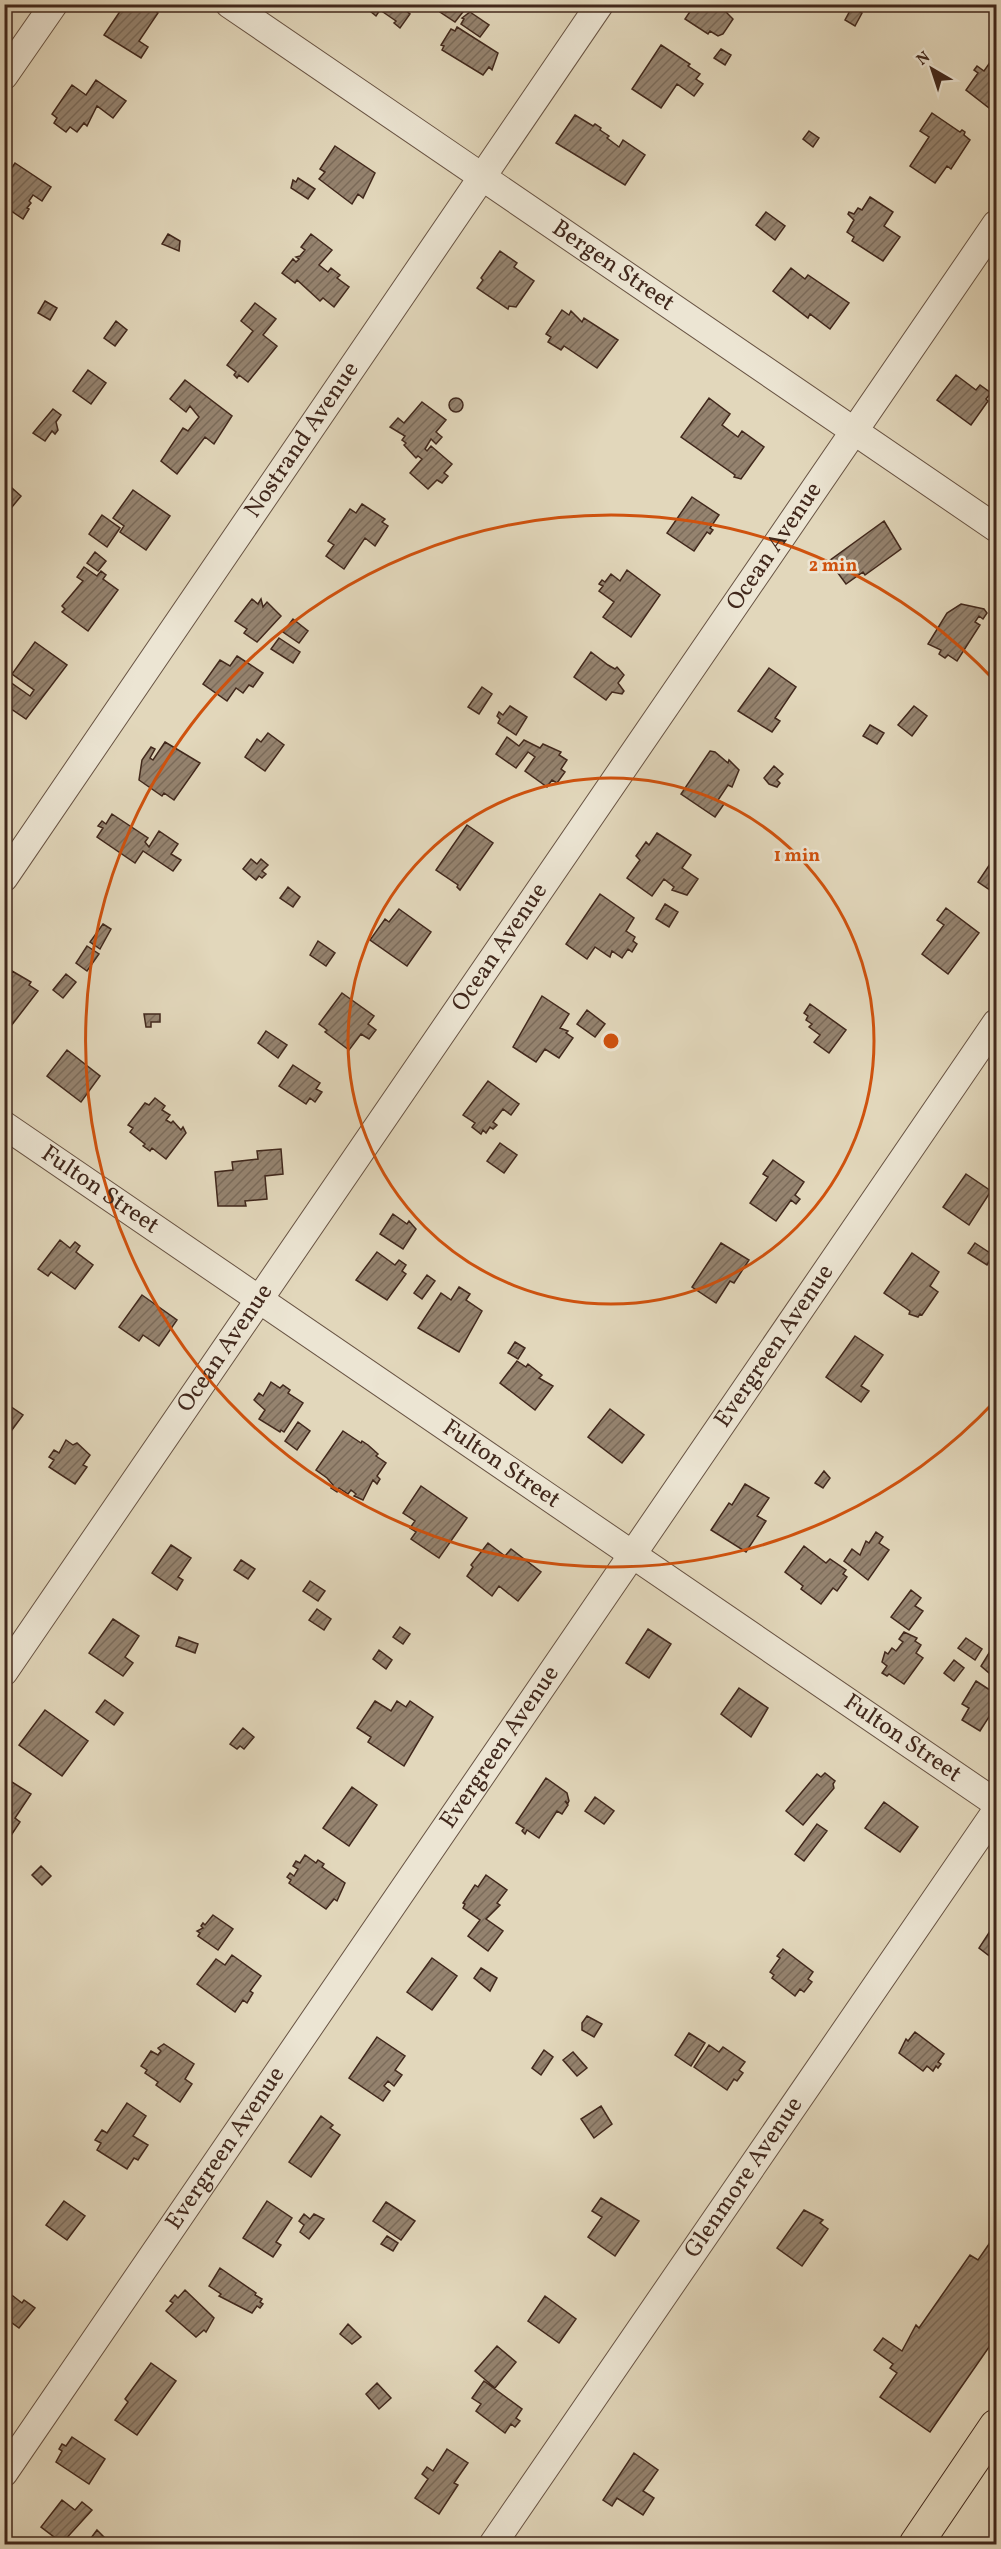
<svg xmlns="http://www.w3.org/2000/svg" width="1001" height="2549" font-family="Vollkorn,serif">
<defs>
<pattern id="building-hatch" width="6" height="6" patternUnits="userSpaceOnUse" patternTransform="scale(1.5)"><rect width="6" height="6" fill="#95836f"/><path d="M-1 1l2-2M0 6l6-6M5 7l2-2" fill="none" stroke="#7b6b5a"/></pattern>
</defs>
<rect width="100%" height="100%" fill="#e2d7bb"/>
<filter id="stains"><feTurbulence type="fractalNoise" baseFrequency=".00333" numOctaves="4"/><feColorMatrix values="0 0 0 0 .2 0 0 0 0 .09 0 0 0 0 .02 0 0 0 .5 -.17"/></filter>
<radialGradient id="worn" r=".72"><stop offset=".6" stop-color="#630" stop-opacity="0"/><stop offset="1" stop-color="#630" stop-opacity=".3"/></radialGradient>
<path fill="url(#building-hatch)" stroke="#41281c" stroke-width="1.5" d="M125,4H146L158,13L139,41L148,47L141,58L104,35Z
M373,4H409L405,10L410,14L400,28L394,23L396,21L380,10L376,16L370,11Z
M446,4H461L466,8L455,22L440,12Z
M695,4H726L723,9L733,19L723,34L718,36L710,31L708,34L685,19Z
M852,7L862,13L855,26L845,20Z
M470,12L489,25L480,37L461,24L464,19L462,18Z
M457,27L498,53L492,70L489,67L483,75L442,50L444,46L441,45L451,29L455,31Z
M995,43L996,44V107L992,104L989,108L966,90L978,73L974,70L977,66L984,71L996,54L990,49Z
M661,45L690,64L688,66L700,74L696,79L703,84L694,96L677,84L661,108L632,89Z
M721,49L731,55L725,65L714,58Z
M96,80L126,101L113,118L97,106L87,126L84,123L77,132L70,127L66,132L54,123L57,118L52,114L72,85L86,95Z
M932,113L960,132L962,130L965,132L964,135L970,140L951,169L947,166L935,183L910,166L929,137L920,131Z
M575,115L593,126L595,124L601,128L600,130L609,136L607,138L619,147L623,140L645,155L625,185L556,143Z
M809,131L819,138L813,147L803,139Z
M335,146L375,173L363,198L358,194L352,204L319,179L325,172L320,169Z
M15,163L51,187L42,201L33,195L29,201L31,203L27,208L29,209L23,219L4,206V179Z
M298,178L315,189L308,199L291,188L293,180L296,182Z
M870,197L893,212L884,226L900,237L883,261L852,241L854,237L847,232L854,220L848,214L849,212L854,214L858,208L862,210Z
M766,212L785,226L775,240L756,225Z
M168,234L180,241L179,251L162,244Z
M311,234L332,250L319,265L328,272L331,268L340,275L337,278L349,287L334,307L323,298L320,301L297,280L295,283L282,273L293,259L296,262L299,259L296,257L300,256L305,250L301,247Z
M500,251L517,263L514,267L534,281L516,307L509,306L508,309L477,288L483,280L481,278Z
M791,268L805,279L808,275L849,303L830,329L810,314L808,318L773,291Z
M45,301L57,308L50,320L38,313Z
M255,303L276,319L263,335L277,346L248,382L239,375L237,378L234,375L236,372L227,365L253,331L241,321Z
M562,310L569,315L571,311L582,322L584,318L618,340L597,368L564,346L561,350L548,342L551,337L546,334Z
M116,321L127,330L115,346L104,338Z
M88,370L106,383L91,404L73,391Z
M956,375L976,390L980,385L991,393L986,399L988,401L971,425L937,400Z
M185,380L232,416L214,444L205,437L177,474L161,461L183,428L188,431L199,417L190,406L186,412L170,399Z
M449 405a7 7 0 1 1 14 0a7 7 0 1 1-14 0Z
M709,398L730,414L722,425L738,437L742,431L764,447L741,479L734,477L735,475L681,437Z
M422,402L446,420L436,432L442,437L436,444L431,439L425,449L427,451L431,446L452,464L444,473L448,476L442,483L437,480L428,489L410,473L422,459L418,456L416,458L404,445L406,443L402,440L405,436L390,427L398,418L404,423Z
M53,409L61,415L56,422L58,430L55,434L52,431L45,441L33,433Z
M12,488L21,496L12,507L4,501Z
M133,490L170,516L146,550L120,532L124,526L113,518Z
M692,497L719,515L710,528L713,530L710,534L707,532L694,551L667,533Z
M362,504L385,519L382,522L388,526L375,546L365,538L344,569L326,556L334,545L328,541L350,509L356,513Z
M102,515L120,528L107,547L89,534Z
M884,521L901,549L865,575L863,572L846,584L829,561Z
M95,552L106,561L98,571L87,563Z
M84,567L97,576L101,571L106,575L103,579L118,590L88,631L62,612L65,609L62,606L83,581L77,577Z
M627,570L660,595L631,637L603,617L614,602L599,591L603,586L599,584L602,580L605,582L611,574L620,581Z
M252,599L258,604L261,599L263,607L267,602L281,616L257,642L244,633L247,629L235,621Z
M961,604L984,609L987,613L983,619L979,616L975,622L980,625L957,661L948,655L945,658L939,654L941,650L928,644L947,613Z
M293,619L308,631L299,643L283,632Z
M279,638L300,652L293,663L271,649Z
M35,642L67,665L26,719L4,704V689L10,682L30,696L34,690L12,674Z
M591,652L608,665L615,669L617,667L624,675L618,683L624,691L622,694L612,692L606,700L574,677Z
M237,656L263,673L253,687L249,685L243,693L236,688L227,701L203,684L220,660L230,666Z
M769,668L796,687L775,718L780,721L772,732L738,711Z
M482,687L492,694L479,714L468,707Z
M510,706L527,717L516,735L498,723L500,719L497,716L499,712L503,715Z
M914,706L927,716L912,736L898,725Z
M870,725L884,733L877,744L863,736Z
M268,733L284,745L265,771L245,757L257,739L261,742Z
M507,737L519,746L524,740L540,748L543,744L561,752L559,755L567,760L561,769L565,772L557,783L552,780L547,787L525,771L535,757L528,752L516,768L496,754Z
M165,742L200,763L174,800L164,793L162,796L139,780L142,760L151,747L155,749L150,758L153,760Z
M710,751L715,752L728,763L729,760L739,770L732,787L728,785L718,800L724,804L715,817L681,794Z
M774,766L783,774L777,780L780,783L777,787L769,784L764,778Z
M112,814L148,838L145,842L149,847L159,831L178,844L171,854L181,860L173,871L143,851L135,863L97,837L103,828L98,826L102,821L106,824Z
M467,825L493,843L460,890L457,887L458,885L436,870Z
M657,833L691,855L682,868L698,879L687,895L672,890L674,887L664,879L652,896L627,878L640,860L636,856L646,842L649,845Z
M996,855V894L978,882Z
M251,859L257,864L261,859L268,865L262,871L266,874L262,878L259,876L256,880L243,869Z
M288,887L300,897L293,907L280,898Z
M600,894L634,918L626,931L635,937L633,941L637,944L632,952L628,949L622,958L612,951L610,957L595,947L587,959L566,944Z
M665,904L678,912L669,927L656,919Z
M946,908L979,933L948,974L922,954L944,925L937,920Z
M399,909L431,932L407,966L370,940L385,919L389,922Z
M103,924L111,929L100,949L90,942Z
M318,941L335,953L326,966L310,955Z
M87,946L99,954L87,971L76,963Z
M12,971L31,982L29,985L38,991L4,1035V980Z
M66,974L76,982L63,998L53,990Z
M342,993L374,1016L368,1024L376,1030L369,1039L361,1034L349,1050L325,1032L327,1030L319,1024Z
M542,996L569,1014L560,1028L568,1031L566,1033L573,1038L559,1058L545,1049L536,1062L513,1047Z
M810,1004L846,1030L829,1053L814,1042L820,1035L809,1027L812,1024L806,1020L808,1016L804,1013Z
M587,1010L605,1024L595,1037L577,1024Z
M144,1014H160V1022H151V1027H146Z
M266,1031L287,1045L278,1058L258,1043Z
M67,1050L100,1076L81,1102L47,1076Z
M293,1065L320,1083L316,1089L322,1092L315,1102L310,1098L306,1104L279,1086Z
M488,1081L519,1104L511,1115L503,1109L493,1122L497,1125L493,1129L490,1127L486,1133L483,1130L481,1134L472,1127L475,1123L463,1115Z
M155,1098L165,1106L162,1110L170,1115L166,1120L171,1123L173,1121L181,1130L183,1127L186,1133L166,1159L152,1148L150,1151L143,1146L145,1144L130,1132L133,1128L128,1125L145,1103L149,1105Z
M500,1143L517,1155L504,1173L487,1161Z
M281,1149L283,1174L265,1176L267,1199L245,1201L246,1206H218L215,1172L233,1170L232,1162L258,1159L257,1151Z
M773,1160L804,1182L795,1195L800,1199L796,1204L791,1200L776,1221L750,1203L768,1177L763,1174Z
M966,1174L991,1191L969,1225L943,1207Z
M393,1214L407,1224L409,1221L416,1229L403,1249L380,1234Z
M60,1240L70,1248L75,1242L80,1246L76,1252L93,1265L75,1289L51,1272L48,1276L38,1269Z
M721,1243L749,1260L734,1283L730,1281L716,1303L692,1287Z
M975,1243L993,1255L987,1265L968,1253Z
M377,1252L395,1265L399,1260L406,1265L402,1271L406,1274L387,1300L356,1280Z
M912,1253L939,1272L930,1286L938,1292L922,1315L920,1314L918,1317L909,1314L910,1311L884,1293Z
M427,1275L435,1281L422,1299L414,1293Z
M459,1287L470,1294L466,1300L482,1311L459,1352L418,1328L441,1293L451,1300Z
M142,1295L177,1320L159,1346L143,1335L139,1341L119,1327Z
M855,1336L883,1355L861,1386L869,1391L861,1402L826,1377Z
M515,1342L525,1348L518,1359L508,1353Z
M517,1361L526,1367L528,1364L542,1375L539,1378L553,1386L535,1410L500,1383Z
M271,1382L280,1388L283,1385L290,1390L288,1393L303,1403L284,1432L281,1430L280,1432L259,1419L265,1410L254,1400L259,1393L263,1396Z
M4,1402L23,1415L9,1434L4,1431Z
M610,1409L644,1435L622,1463L588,1437Z
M298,1422L310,1431L297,1450L285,1441Z
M343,1431L361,1443L362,1441L368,1445L378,1454L376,1456L386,1463L377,1476L380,1479L377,1484L373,1480L363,1500L354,1496L356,1494L351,1490L348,1494L339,1488L337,1492L331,1488L333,1485L327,1478L316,1470Z
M66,1440L73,1445L77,1443L90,1455L83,1465L87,1467L75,1484L49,1467L54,1460L49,1457L54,1450L59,1453Z
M824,1471L830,1478L823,1488L815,1483Z
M745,1484L769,1498L757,1516L766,1521L746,1552L711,1530L729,1503L732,1505Z
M421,1486L467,1518L439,1558L411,1539L416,1532L410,1528L415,1521L403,1513Z
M876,1532L883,1537L879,1543L889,1550L868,1580L844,1561L852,1549L860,1555L866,1541L869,1543Z
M488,1543L505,1556L511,1549L541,1572L518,1601L499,1586L492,1596L467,1576L473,1567L471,1565Z
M171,1545L191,1558L178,1577L183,1580L177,1590L152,1573Z
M804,1546L826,1563L830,1559L846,1570L843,1574L847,1577L837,1591L833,1588L821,1604L801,1589L803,1586L785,1572Z
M241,1560L255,1569L248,1579L234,1570Z
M310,1581L325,1591L318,1601L303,1591Z
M911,1590L921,1598L915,1606L923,1611L909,1630L891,1617Z
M317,1609L331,1619L324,1630L309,1620Z
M113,1619L139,1636L125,1657L133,1663L123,1676L89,1653Z
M400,1627L410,1634L403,1644L393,1637Z
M648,1629L671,1644L649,1678L626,1663Z
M904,1632L917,1638L915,1641L921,1645L916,1653L923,1658L904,1684L889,1674L887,1676L882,1673L887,1666L882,1662L885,1652L888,1654L892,1648L896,1651L903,1642L899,1639Z
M179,1637L198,1644L195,1653L176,1646Z
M966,1638L982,1649L975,1660L958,1648Z
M994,1645L996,1647V1679L981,1666Z
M379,1650L392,1660L386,1669L373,1659Z
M954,1660L964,1668L954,1681L944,1673Z
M976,1681L996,1694V1715L992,1712L980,1731L962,1720L969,1708L962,1704Z
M739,1688L768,1708L751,1737L721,1714Z
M105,1700L123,1713L114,1725L96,1712Z
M375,1701L391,1711L397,1701L406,1707L410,1701L433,1717L404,1766L368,1742L371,1737L357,1728Z
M45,1710L88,1741L62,1776L19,1745Z
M243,1728L254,1737L244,1749L240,1746L237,1749L230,1744Z
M825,1773L835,1781L833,1784L834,1788L803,1825L786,1811L817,1774L821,1777Z
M4,1777L31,1794L15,1818L20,1822L10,1837L4,1833Z
M546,1778L567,1793L569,1801L568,1803L565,1801L568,1805L562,1814L557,1811L539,1838L527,1830L525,1834L522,1831L524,1828L516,1823Z
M352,1787L377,1805L349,1846L323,1828Z
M595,1797L614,1811L604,1824L585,1811Z
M884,1802L918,1827L900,1852L865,1828Z
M817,1824L827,1831L804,1861L795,1854Z
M305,1855L316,1863L318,1860L324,1864L322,1867L345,1883L337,1901L334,1899L326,1909L289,1883L291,1880L287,1877L290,1873L294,1876L298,1869L293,1866L296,1861L300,1863Z
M41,1866L51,1876L42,1885L32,1875Z
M486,1875L507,1890L497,1903L500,1905L486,1919L503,1931L488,1951L468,1936L480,1920L463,1908L465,1904L463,1903L475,1885L478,1887Z
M213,1915L233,1929L218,1950L198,1936L200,1933L197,1931L203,1928L201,1926L203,1923L205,1925Z
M996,1922V1961L979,1948Z
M783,1949L813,1972L808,1979L812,1982L804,1992L800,1989L795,1996L772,1978L774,1975L770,1972L780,1958L777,1956Z
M232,1955L261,1976L250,1991L253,1993L247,2003L243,2000L235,2012L197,1984L216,1959L225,1965Z
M432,1958L457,1976L432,2010L407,1992Z
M481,1968L497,1978L490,1991L474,1978Z
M587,2016L602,2024L594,2037L582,2030V2023Z
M915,2032L944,2054L938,2062L941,2064L938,2068L936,2066L933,2071L927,2066L923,2071L899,2053L906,2039L908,2041Z
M689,2033L705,2043L691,2066L675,2055Z
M377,2037L405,2056L395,2070L402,2075L394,2086L388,2081L384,2086L390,2091L383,2101L349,2078Z
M164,2044L194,2064L185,2079L192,2084L180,2102L156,2085L158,2082L145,2073L147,2070L141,2066L151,2051L158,2055L161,2051L158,2048Z
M709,2045L719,2052L723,2047L745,2062L739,2070L743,2073L737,2081L734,2079L727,2090L694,2067Z
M544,2050L553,2057L541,2075L532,2068Z
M573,2052L587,2068L577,2076L563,2060Z
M127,2103L146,2116L133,2136L148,2145L138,2160L134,2158L127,2169L97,2150L101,2143L95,2140L102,2130L107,2133Z
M601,2106L612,2124L594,2138L581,2119Z
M321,2116L333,2125L330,2128L340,2135L311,2177L289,2162Z
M601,2198L639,2221L615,2256L588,2237L602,2217L592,2211Z
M64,2201L85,2216L67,2240L46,2225Z
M267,2201L292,2218L276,2242L281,2245L273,2257L243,2238Z
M386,2202L415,2221L401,2240L373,2221Z
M804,2210L823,2220L820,2223L828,2229L802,2266L777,2248Z
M304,2214L310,2219L314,2214L324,2219L309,2239L300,2232L304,2225L299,2221Z
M996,2234V2337L930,2432L880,2397L897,2373L890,2368L893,2364L874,2350L883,2338L902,2351L916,2325L919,2328L970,2255L978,2260Z
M387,2236L398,2243L393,2251L381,2244Z
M220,2268L256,2293L255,2295L262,2299L260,2302L263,2304L260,2308L257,2306L252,2313L219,2296L221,2294L209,2286Z
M4,2289L22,2303L24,2300L35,2308L19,2328L4,2317Z
M185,2290L214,2318L206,2332L204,2330L196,2337L166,2311L173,2303L170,2301L175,2295L178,2298Z
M545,2296L576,2319L559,2343L528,2321Z
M348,2324L361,2337L352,2344L340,2334Z
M497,2346L516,2362L495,2388L475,2371Z
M151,2363L176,2381L137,2435L115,2420L128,2402L125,2399Z
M484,2381L522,2409L516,2418L520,2421L515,2427L511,2424L505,2433L476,2411L481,2404L472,2398Z
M377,2383L391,2398L379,2409L366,2394Z
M72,2437L105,2459L89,2484L56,2462L62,2451L59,2449L62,2444L66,2446Z
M447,2449L468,2463L454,2483L458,2485L439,2514L415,2498L428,2479L422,2474L427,2467L433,2471Z
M634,2453L658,2470L643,2491L654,2498L643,2515L617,2498L612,2506L603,2500Z
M62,2500L75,2510L82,2502L92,2510L62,2543L41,2527Z
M97,2530L105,2538L100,2544H91L88,2542Z"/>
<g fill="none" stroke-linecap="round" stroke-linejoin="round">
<g stroke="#695444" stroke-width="29">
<g id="minor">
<path id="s1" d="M229,4L996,528"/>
<path d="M4,76L54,4"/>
<path id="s2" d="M4,878L600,4"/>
<path id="s3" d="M4,1125L996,1803"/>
<path id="s4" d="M4,1672L996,224"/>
<path id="s5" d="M4,2473L996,1023"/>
<path id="s6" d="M493,2544L996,1811"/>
</g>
</g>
<g stroke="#41281c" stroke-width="35">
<path id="major" d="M916,2544L996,2426"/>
</g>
<use href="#minor" stroke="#ece5d3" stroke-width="27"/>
<use href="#major" stroke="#e2d7bb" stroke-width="33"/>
</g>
<g fill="none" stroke="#cf520e" stroke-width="3">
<circle cx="611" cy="1041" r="263"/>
<path d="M996 1400A526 526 0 1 1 996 682"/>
</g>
<g text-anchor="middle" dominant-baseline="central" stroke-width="5" stroke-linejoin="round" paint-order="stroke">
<g font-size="24" fill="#41281c" stroke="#ece5d3">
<text stroke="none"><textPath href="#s1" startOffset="465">Bergen Street</textPath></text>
<text stroke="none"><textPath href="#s2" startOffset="530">Nostrand Avenue</textPath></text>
<text stroke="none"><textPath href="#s4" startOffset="1364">Ocean Avenue</textPath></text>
<text stroke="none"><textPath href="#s4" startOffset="878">Ocean Avenue</textPath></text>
<text stroke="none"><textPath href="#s3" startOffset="116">Fulton Street</textPath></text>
<text stroke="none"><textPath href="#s5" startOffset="1365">Evergreen Avenue</textPath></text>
<text stroke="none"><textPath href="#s4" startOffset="392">Ocean Avenue</textPath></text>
<text stroke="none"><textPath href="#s3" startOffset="602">Fulton Street</textPath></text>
<text stroke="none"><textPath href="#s3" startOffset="1088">Fulton Street</textPath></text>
<text stroke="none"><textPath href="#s5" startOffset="879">Evergreen Avenue</textPath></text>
<text stroke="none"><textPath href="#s5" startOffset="393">Evergreen Avenue</textPath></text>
<text stroke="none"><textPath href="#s6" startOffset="444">Glenmore Avenue</textPath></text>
</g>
</g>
<circle cx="611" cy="1041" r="9" fill="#cf520e" stroke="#ece5d3" stroke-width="3"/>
<g font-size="18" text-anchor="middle" font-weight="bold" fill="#cf520e" stroke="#ece5d3" stroke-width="5" stroke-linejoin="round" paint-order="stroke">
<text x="833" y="571">2 min</text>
<text x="797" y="861">1 min</text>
</g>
<rect width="1001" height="2549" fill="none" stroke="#e2d7bb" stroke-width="24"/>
<rect x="6" y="6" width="989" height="2537" fill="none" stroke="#41281c" stroke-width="3"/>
<rect x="12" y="12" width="977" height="2525" fill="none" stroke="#41281c" stroke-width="1.5"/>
<g transform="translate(932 69) rotate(321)" stroke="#ece5d3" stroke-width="4.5" paint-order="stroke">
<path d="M0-4.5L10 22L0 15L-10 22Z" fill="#41281c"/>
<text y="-9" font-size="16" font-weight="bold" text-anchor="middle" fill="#41281c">N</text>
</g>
<rect width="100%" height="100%" filter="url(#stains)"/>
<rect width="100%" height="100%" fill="url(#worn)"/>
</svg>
